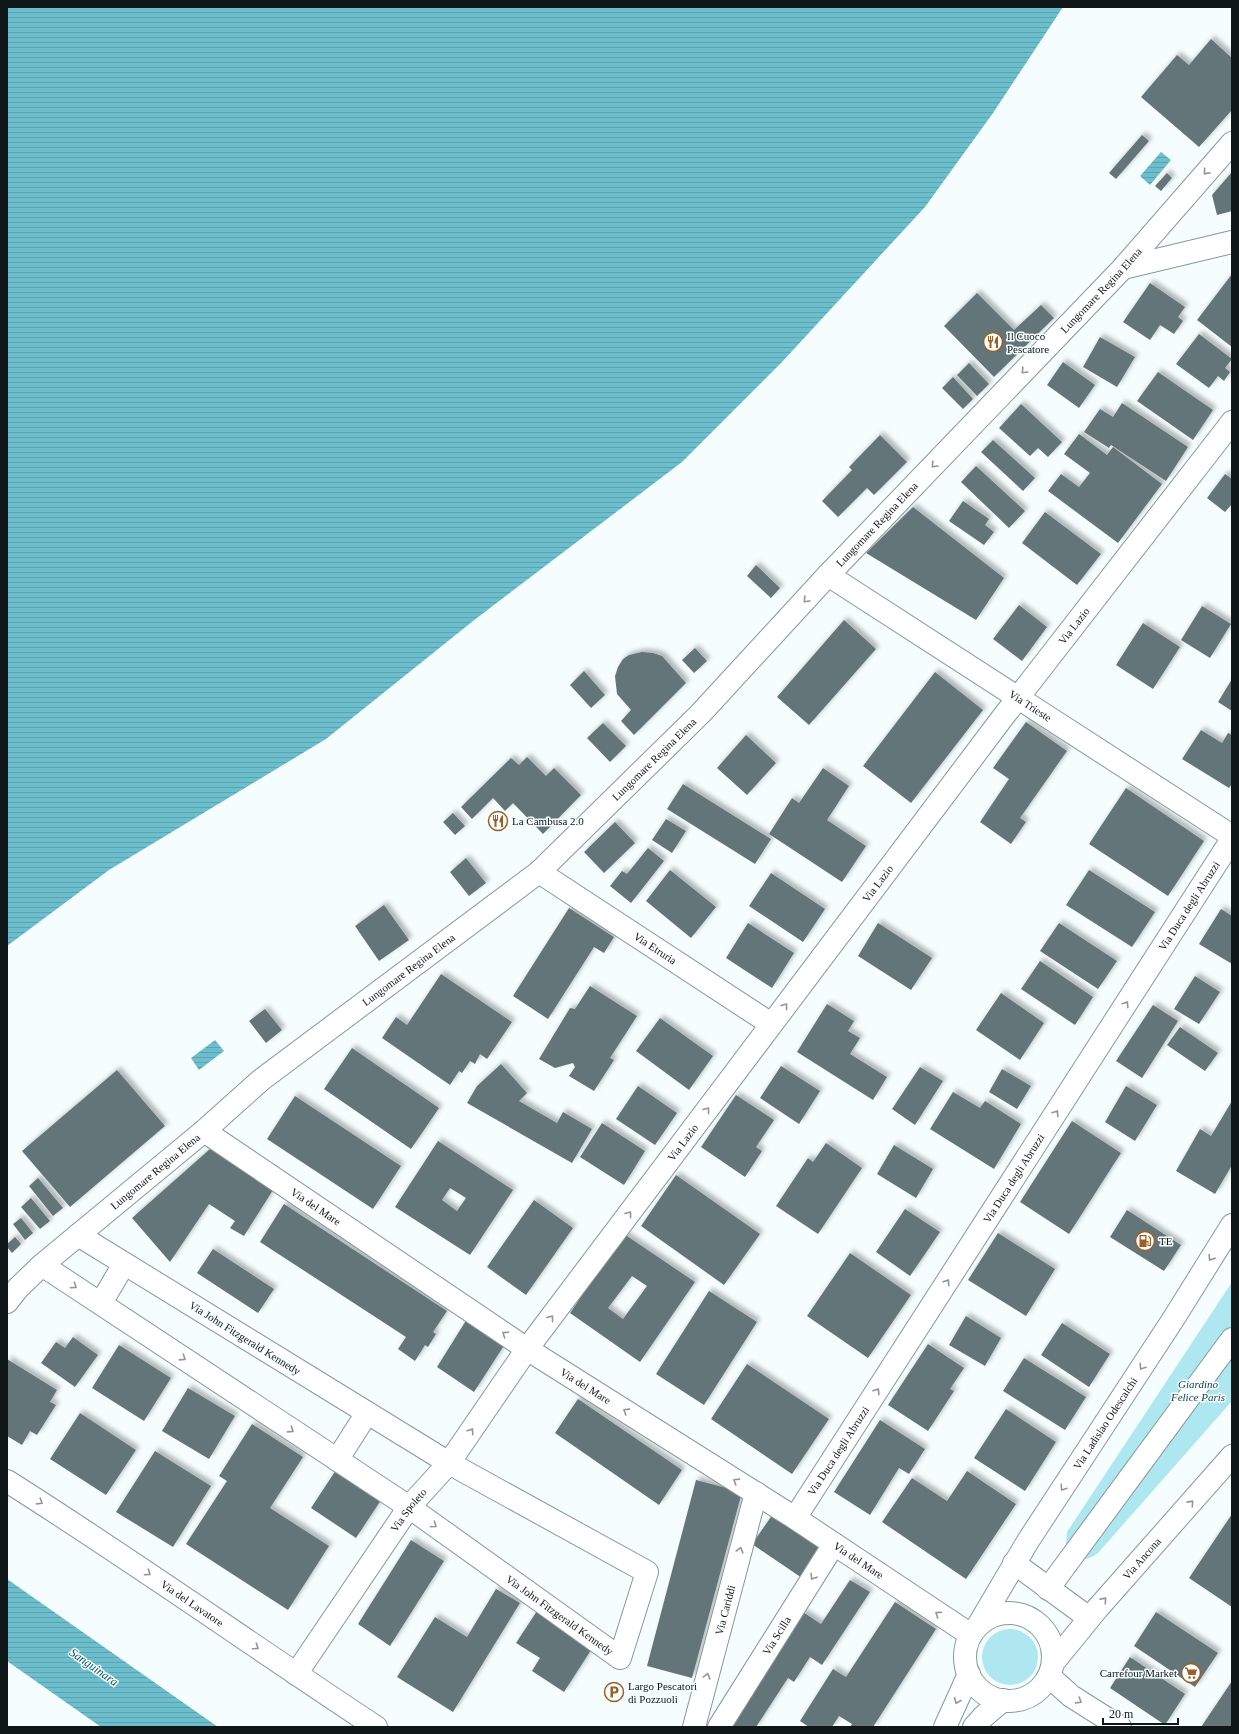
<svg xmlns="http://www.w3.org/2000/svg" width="1239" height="1734" font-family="'Times New Roman',serif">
<defs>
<pattern id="water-rules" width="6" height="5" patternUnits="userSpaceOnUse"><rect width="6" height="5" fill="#6dbecd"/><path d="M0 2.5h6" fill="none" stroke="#5da3af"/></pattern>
<filter id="shadow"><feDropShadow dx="3.5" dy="-3.5" stdDeviation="2" flood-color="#0004"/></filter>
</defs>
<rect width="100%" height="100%" fill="#f5fdfe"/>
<path fill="#afe7f1" d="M1232,1282V1401L1098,1553C1085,1562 1082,1560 1068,1553L1066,1543L1067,1532Z
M982 1657a28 28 0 1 1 56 0a28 28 0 1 1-56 0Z"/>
<path fill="url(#water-rules)" d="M7,7H1063L993,113L925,207L782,362L682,462L473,621L326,739L109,870L7,946Z
M1161,152L1171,160L1150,185L1140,176Z
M215,1040L224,1051L199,1070L191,1058Z
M7,1579L218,1727H101L7,1661Z"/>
<path fill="#647578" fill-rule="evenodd" filter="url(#shadow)" d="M1211,39L1232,58V110L1199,147L1141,97L1177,55L1189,65Z
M1142,135L1149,141L1116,179L1109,173Z
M1232,172V211L1217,215L1212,195Z
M1167,173L1172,178L1161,191L1155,186Z
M1232,274V347L1197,320Z
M1150,283L1185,307L1178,317L1183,321L1174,334L1160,325L1150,340L1123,322Z
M977,293L1014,330L1041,305L1054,318L994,377L944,326Z
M1199,334L1232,359L1225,368L1230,372L1224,381L1218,376L1209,388L1176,364Z
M1100,337L1135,357L1117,387L1083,367Z
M1063,362L1095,385L1079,408L1047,385Z
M969,363L989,384L977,396L957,375Z
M1158,372L1213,410L1193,440L1137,401Z
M953,377L973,399L963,409L942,388Z
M1122,403L1188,447L1166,481L1111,445L1109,448L1084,432L1100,409L1113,417Z
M1021,404L1062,442L1048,457L1038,448L1030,456L999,428Z
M1079,434L1107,455L1113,447L1162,484L1118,543L1048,491L1061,474L1079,487L1090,473L1064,454Z
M880,435L907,462L874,495L867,488L838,517L822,501L852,470L849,467Z
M993,440L1035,478L1023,491L981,452Z
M976,466L1025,511L1009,528L961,482Z
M1225,474L1232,479V504L1225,512L1207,498Z
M963,501L989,519L985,525L994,532L984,545L949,521Z
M913,507L1004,578L976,620L866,553Z
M1045,512L1101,554L1077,585L1022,543Z
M756,565L780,588L771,598L747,576Z
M1019,605L1047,627L1022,661L993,639Z
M1202,606L1231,624L1210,658L1181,640Z
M844,620L876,649L809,725L777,697Z
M1143,623L1180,647L1153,689L1116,665Z
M695,648L707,661L694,673L682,660Z
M642,652L653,653L662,656L686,683L634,735L621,721L631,710L617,694L615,676L618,667L623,659L629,655Z
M584,671L605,695L591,708L570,685Z
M935,672L983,710L911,803L863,766Z
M1232,679V711L1218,702Z
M1026,722L1067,751L1020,818L1026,822L1011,844L980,822L1009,779L993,768Z
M603,723L626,746L610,762L587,738Z
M1201,730L1222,743L1228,733L1232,735V784L1229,788L1182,759Z
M746,735L776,763L747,795L717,768Z
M527,757L546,776L554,768L581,795L543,834L513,803L505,811L493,798L472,819L461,807L511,758L519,765Z
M823,768L849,786L827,820L866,846L842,882L769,834L792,798L799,803Z
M683,784L771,839L755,864L667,809Z
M1126,788L1204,841L1168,896L1089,844Z
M453,813L465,826L455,835L443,822Z
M666,819L686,831L672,853L652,840Z
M615,822L635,843L604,873L584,852Z
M648,848L664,861L631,903L610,886L622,871L627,874Z
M466,858L486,883L469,896L450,872Z
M670,870L716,907L691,938L646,901Z
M1089,870L1155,912L1132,947L1066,905Z
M771,873L825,909L803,942L749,906Z
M384,905L409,940L379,961L355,926Z
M569,908L614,937L604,953L594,947L548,1019L513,996Z
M1221,909L1232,916V964L1199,944Z
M748,923L794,953L772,988L726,958Z
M878,923L932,958L911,990L858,956Z
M1059,923L1117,961L1098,989L1040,951Z
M1040,961L1093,997L1075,1025L1021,989Z
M441,974L512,1022L487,1059L480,1054L475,1064L470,1061L462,1073L459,1071L450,1085L382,1038L396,1017L407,1025Z
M1195,976L1220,992L1199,1024L1174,1009Z
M590,986L637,1016L610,1058L614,1060L594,1091L569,1076L575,1067L573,1063L555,1068L539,1059L570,1008L575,1009Z
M1001,993L1044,1023L1020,1060L976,1030Z
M827,1004L854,1021L848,1031L860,1038L850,1054L887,1077L873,1100L797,1052Z
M1153,1005L1178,1021L1142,1078L1116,1061Z
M265,1009L282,1030L266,1043L249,1021Z
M660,1018L713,1056L689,1090L636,1051Z
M1180,1027L1218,1053L1205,1071L1167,1045Z
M352,1048L439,1108L411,1149L324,1089Z
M501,1064L527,1093L519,1101L557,1123L563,1112L592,1129L572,1163L467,1103L477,1086Z
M781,1066L820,1091L799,1124L760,1098Z
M920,1067L943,1081L915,1125L892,1109Z
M1002,1069L1031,1086L1017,1109L989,1092Z
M117,1070L165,1126L70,1207L22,1151Z
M638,1086L677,1113L655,1145L616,1119Z
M1126,1086L1157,1105L1135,1141L1105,1122Z
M953,1092L980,1108L985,1101L1021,1124L994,1169L930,1129Z
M736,1095L774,1120L756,1147L762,1151L745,1177L701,1147Z
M295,1096L401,1166L373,1209L267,1139Z
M1232,1101V1165L1215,1194L1176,1171L1200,1129L1211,1136Z
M1072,1121L1121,1153L1069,1234L1020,1202Z
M602,1123L645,1151L624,1185L580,1157Z
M438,1141L513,1190L470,1255L395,1207ZM450,1188L466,1198L457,1211L442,1200Z
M826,1143L862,1168L818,1234L776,1206L808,1158L813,1162Z
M894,1145L933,1169L916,1198L877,1174Z
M210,1149L273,1190L244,1236L230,1228L235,1221L209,1204L170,1262L132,1218Z
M676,1175L760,1234L724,1285L641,1226Z
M38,1178L63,1208L53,1216L29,1186Z
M31,1198L50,1221L40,1229L21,1207Z
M534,1200L573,1228L526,1295L487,1267Z
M284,1204L447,1311L433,1332L436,1334L428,1347L425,1345L415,1361L398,1349L406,1337L260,1242Z
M905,1209L940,1232L910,1276L876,1252Z
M1127,1210L1181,1245L1164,1271L1110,1237Z
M21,1218L33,1233L25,1240L13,1224Z
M998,1233L1055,1269L1026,1316L968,1280Z
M624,1234L695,1282L640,1362L570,1313ZM632,1276L647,1286L623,1319L608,1308Z
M15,1237L21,1244L12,1253L7,1247V1244Z
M213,1249L274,1289L258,1313L197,1273Z
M850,1253L911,1295L868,1358L807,1316Z
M709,1291L757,1322L704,1405L656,1374Z
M966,1316L1001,1338L985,1366L949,1345Z
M467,1319L505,1344L474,1392L437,1367Z
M1062,1323L1110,1354L1089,1387L1041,1355Z
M73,1337L98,1355L75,1387L41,1363L56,1342L65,1348Z
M928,1344L964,1368L950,1389L954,1391L928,1431L888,1405Z
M119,1345L171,1378L144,1421L92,1388Z
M1024,1358L1086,1397L1065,1430L1003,1391Z
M7,1359L57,1390L50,1402L56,1405L37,1435L30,1431L22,1445L7,1436Z
M747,1364L829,1419L792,1474L711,1419Z
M188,1388L235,1416L209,1459L162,1431Z
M578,1399L682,1470L659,1505L555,1433Z
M1006,1409L1056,1442L1025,1491L974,1458Z
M80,1413L136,1450L106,1495L50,1459Z
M880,1420L925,1449L909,1474L899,1468L870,1515L834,1492Z
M252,1424L303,1457L270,1508L329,1546L288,1610L186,1544L227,1481L219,1476Z
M155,1451L211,1486L173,1547L116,1512Z
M336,1470L381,1500L356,1538L311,1508Z
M967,1471L1016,1504L966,1579L882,1522L912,1478L947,1501Z
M696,1480L742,1492L692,1678L647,1666Z
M773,1514L822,1548L802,1578L752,1544Z
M1232,1514V1607L1189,1578Z
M411,1540L444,1561L390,1646L358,1624Z
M850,1580L870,1592L822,1665L810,1657L794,1682L788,1678L756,1727H728L803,1612L821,1624Z
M496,1589L520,1603L453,1712L397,1677L435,1617L467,1637Z
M895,1602L936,1629L873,1727H850L852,1724L839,1716L832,1727H809L800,1721L833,1669L846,1677Z
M537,1611L593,1647L564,1692L532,1671L540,1658L516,1643Z
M1156,1612L1218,1653L1195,1687L1134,1646Z
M1130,1657L1185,1694L1165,1725L1110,1688Z
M1232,1681V1727H1201Z"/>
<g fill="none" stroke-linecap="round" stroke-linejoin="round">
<g stroke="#86989b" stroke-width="24">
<g id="minor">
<path d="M1123,268L1232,242"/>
<path id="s1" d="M828,575L1232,836"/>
<path id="s2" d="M539,872L771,1024"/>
<path id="s3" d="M204,1131L527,1349L795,1518L971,1635"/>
<path id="s4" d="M42,1265L409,1507L620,1658L647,1572L449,1463L78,1235"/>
<path id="s5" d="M7,1302L18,1288L42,1265L204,1131L261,1080L539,872L701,713L828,575L1123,268L1232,143"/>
<path d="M101,1303L124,1264"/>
<path d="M337,1460L367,1413"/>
<path id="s6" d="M7,1481C132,1560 253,1646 376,1727"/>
<path id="s7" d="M795,1518L1232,839"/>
<path d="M1014,1563L1089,1618"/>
<path d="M1048,1589L1232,1339"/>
<circle cx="1009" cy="1657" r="44"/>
<path id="s8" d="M979,1624L1028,1541L1174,1318L1232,1225"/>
<path id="s9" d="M1053,1663L1097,1609L1232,1456"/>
<path id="s10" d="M296,1674L409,1507L449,1463L527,1349L1003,717L1232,422"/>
<path d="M1049,1676L1071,1696L1120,1727"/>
<path id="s11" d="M694,1727L756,1493"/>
<path id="s12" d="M719,1727L834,1544"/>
<path d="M945,1727L969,1674"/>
<path d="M974,1727L983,1717L1003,1700"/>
</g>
</g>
<use href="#minor" stroke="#fff" stroke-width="22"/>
</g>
<defs><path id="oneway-chevron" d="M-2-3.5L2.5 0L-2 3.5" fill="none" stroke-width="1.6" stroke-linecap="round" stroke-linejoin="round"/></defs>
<g stroke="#939697">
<use href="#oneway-chevron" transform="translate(1206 172) rotate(131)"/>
<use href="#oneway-chevron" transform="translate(1024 371) rotate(134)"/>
<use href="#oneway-chevron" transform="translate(934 465) rotate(134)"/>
<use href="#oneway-chevron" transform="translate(806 600) rotate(133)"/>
<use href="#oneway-chevron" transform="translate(1126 1004) rotate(-57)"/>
<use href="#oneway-chevron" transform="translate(785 1006) rotate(-53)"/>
<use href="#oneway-chevron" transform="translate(707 1110) rotate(-53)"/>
<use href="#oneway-chevron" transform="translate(1056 1113) rotate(-57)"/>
<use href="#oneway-chevron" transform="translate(629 1214) rotate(-53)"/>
<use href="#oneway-chevron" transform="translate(1211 1258) rotate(122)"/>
<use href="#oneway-chevron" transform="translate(947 1282) rotate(-57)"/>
<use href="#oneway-chevron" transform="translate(74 1286) rotate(34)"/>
<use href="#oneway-chevron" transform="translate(551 1318) rotate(-53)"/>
<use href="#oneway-chevron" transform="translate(505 1334) rotate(-146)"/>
<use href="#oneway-chevron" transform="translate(183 1358) rotate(33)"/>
<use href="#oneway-chevron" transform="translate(1142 1367) rotate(123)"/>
<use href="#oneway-chevron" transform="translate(877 1391) rotate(-57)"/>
<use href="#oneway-chevron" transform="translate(626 1411) rotate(-148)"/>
<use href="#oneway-chevron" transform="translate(291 1430) rotate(33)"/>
<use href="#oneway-chevron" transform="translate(471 1431) rotate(-56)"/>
<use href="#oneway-chevron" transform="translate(736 1481) rotate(-148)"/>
<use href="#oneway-chevron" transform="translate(1063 1488) rotate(123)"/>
<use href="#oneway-chevron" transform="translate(40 1502) rotate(32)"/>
<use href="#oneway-chevron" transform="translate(1191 1503) rotate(-48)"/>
<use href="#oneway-chevron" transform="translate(434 1525) rotate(35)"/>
<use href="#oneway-chevron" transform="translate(740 1550) rotate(-75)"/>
<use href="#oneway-chevron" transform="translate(148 1573) rotate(34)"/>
<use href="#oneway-chevron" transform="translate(813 1577) rotate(122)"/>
<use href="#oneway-chevron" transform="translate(1104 1600) rotate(-48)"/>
<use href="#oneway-chevron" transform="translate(938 1614) rotate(-146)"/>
<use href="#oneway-chevron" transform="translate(256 1647) rotate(34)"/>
<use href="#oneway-chevron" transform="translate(707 1676) rotate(-75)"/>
<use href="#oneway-chevron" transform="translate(957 1701) rotate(113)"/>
<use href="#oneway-chevron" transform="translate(1079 1701) rotate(32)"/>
</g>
<defs>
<g id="restaurant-ring" transform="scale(1)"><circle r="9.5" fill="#f5fdfe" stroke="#9d5f25" stroke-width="1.5"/><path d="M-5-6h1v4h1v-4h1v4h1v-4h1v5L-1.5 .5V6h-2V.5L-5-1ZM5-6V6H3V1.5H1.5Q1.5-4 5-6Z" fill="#9d5f25"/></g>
<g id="fuel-ring" transform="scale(1)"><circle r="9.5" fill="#f5fdfe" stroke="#9d5f25" stroke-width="1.5"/><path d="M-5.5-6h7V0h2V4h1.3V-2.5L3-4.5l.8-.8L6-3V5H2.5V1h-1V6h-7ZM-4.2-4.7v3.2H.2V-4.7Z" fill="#9d5f25"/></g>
<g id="supermarket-ring" transform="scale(1)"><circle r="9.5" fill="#f5fdfe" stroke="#9d5f25" stroke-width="1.5"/><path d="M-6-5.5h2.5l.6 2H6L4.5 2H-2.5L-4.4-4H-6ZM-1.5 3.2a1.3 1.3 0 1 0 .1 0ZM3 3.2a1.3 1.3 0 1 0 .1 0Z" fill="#9d5f25"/></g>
<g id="parking-ring" transform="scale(1)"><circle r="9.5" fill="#f5fdfe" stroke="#9d5f25" stroke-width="1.5"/><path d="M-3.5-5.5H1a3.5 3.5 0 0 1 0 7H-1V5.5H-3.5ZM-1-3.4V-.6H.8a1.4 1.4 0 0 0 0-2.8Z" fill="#9d5f25"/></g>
</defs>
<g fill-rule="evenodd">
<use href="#restaurant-ring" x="993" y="342"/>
<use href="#restaurant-ring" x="498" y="821"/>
<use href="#fuel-ring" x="1145" y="1241"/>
<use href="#supermarket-ring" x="1191" y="1673"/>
<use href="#parking-ring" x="614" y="1692"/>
</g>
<g text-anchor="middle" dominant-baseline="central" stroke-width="3" stroke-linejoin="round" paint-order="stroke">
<g font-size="11" fill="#0f1617" stroke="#f5fdfe">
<text stroke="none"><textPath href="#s5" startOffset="1494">Lungomare Regina Elena</textPath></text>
<text stroke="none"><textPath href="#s5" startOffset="1170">Lungomare Regina Elena</textPath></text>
<text stroke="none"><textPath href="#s10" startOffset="1306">Via Lazio</textPath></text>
<text stroke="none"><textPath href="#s1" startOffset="241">Via Trieste</textPath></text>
<text stroke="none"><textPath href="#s5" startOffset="846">Lungomare Regina Elena</textPath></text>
<text stroke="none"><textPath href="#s10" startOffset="982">Via Lazio</textPath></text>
<text stroke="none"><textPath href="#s7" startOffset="728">Via Duca degli Abruzzi</textPath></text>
<text stroke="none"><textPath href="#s2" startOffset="139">Via Etruria</textPath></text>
<text stroke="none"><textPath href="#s5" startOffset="522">Lungomare Regina Elena</textPath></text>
<text stroke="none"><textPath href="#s10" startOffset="658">Via Lazio</textPath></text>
<text stroke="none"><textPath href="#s5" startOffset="198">Lungomare Regina Elena</textPath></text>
<text stroke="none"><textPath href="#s7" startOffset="404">Via Duca degli Abruzzi</textPath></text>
<text stroke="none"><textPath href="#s3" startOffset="135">Via del Mare</textPath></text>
<text transform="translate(245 1338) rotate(32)">Via John Fitzgerald Kennedy</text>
<text stroke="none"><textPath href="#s3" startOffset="459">Via del Mare</textPath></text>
<text stroke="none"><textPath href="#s8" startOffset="237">Via Ladislao Odescalchi</textPath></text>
<text stroke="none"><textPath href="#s7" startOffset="80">Via Duca degli Abruzzi</textPath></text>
<text stroke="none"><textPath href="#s10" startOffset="199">Via Spoleto</textPath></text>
<text stroke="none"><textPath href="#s9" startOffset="137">Via Ancona</textPath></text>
<text stroke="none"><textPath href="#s3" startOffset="783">Via del Mare</textPath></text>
<text stroke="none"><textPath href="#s6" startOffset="222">Via del Lavatore</textPath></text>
<text stroke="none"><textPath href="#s11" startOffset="121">Via Cariddi</textPath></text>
<text stroke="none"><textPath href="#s4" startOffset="625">Via John Fitzgerald Kennedy</textPath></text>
<text stroke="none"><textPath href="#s12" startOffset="108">Via Scilla</textPath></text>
</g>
<g font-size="11" fill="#0f1617" stroke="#f5fdfe" text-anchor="start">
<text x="1007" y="336">Il Cuoco<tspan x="1007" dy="13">Pescatore</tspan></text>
<text x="512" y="821">La Cambusa 2.0</text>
<text x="1159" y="1241">TE</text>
<text x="1177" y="1673" text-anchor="end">Carrefour Market</text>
<text x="628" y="1686">Largo Pescatori<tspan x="628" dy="13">di Pozzuoli</tspan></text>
</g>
<g font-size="11" font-style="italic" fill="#1b4249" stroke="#f5fdfe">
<text x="1198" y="1384">Giardino<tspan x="1198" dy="13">Felice Paris</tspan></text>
</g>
<g font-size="12" font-style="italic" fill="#04515b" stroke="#f5fdfe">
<text transform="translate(94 1667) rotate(35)">Sanguinara</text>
</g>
</g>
<rect width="1239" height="1734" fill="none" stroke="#0f1617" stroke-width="16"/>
<path d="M1103 1718v6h75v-6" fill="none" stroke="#0f1617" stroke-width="2"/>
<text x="1109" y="1718" font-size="12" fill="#0f1617" stroke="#f5fdfe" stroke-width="3" paint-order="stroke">20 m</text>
</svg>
